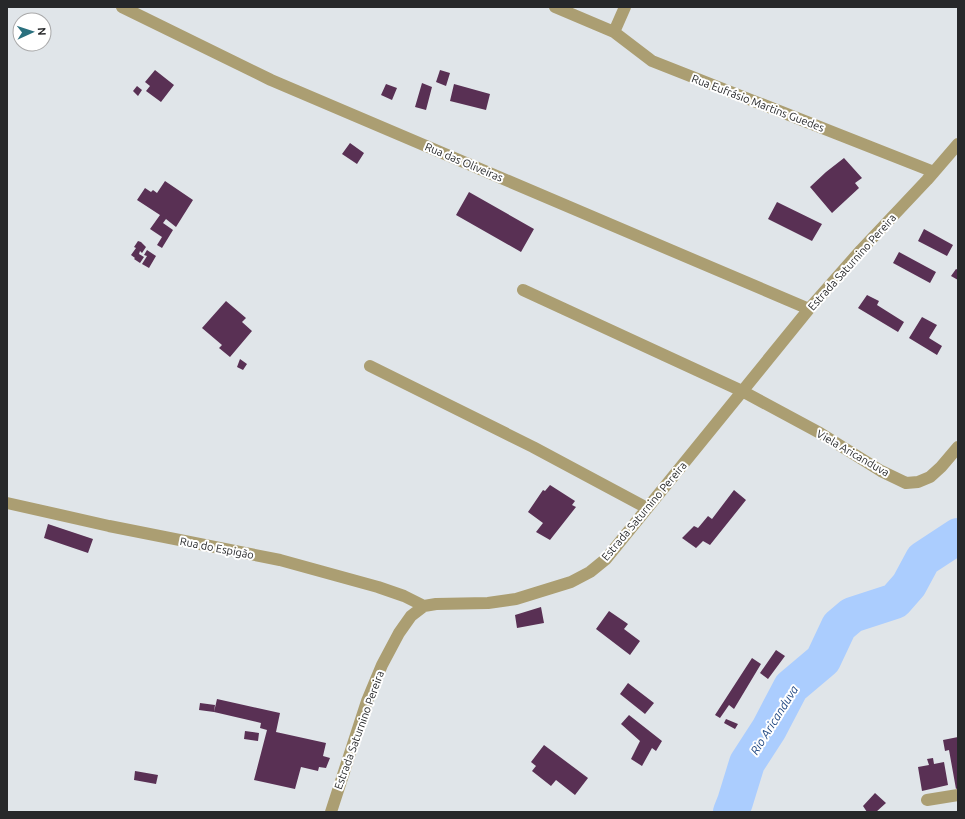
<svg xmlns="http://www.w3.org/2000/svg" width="965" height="819" font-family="Ubuntu,sans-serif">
<rect width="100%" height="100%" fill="#e0e5e9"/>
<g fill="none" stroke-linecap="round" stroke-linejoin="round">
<path stroke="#abcdfe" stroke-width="36" d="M731,812L735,802L747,763L769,729L791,687L823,660L839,626L852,615L895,601L909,585L923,559L958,536"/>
</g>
<path fill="#593054" d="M155,70L174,85L161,102L146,91L150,86L145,82Z
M440,70L450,73L446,86L436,82Z
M422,83L432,87L426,110L415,107Z
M386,84L397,88L392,100L381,95Z
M454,84L490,94L486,110L450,101Z
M137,86L142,90L138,96L133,91Z
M350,143L364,153L357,164L342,154Z
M844,158L862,178L855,183L859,188L832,213L810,187L826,172Z
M165,181L193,200L176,227L166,219L163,223L173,230L162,248L157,245L162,237L150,229L160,215L137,200L145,188L151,192L153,190L157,193Z
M469,192L534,229L521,252L456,215Z
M777,202L822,224L812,241L768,219Z
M924,229L953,245L947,256L918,241Z
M138,241L141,242L146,247L142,253L140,251L139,254L144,257L140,263L134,259L135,258L131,255L136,248L134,247Z
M147,250L156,256L149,268L142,264L147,256L144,255Z
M899,252L936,272L930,283L893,263Z
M956,269L958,270V280L951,276Z
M867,295L879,301L877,305L904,322L898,332L858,308Z
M226,301L246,318L242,322L252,331L230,357L219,348L222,345L202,328Z
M922,317L937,325L929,338L942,346L937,355L909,338Z
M240,359L247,364L243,370L237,367Z
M550,485L575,501L572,505L576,507L550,540L536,532L543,523L528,512L543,490L545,491Z
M734,490L746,500L710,545L703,541L696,548L682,538L694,526L698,528L708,516L712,519Z
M48,524L93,539L88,553L44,538Z
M541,607L544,623L517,628L515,615Z
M609,611L628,624L624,629L640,641L630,655L596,629Z
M776,650L785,656L768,679L760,673Z
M752,658L761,664L734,709L729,705L720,718L715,715Z
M628,683L654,703L645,714L620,694Z
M217,699L280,713L276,732L326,743L323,756L330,758L326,768L319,767L318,771L301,767L295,789L254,780L267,730L260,728L261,723L214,712Z
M200,703L215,705L214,712L199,710Z
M629,715L662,741L656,751L652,748L642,766L631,759L640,741L621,724Z
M726,719L738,724L735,729L724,723Z
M245,731L259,733L258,741L244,739Z
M958,737V788L956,789L949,750L945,751L943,740Z
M544,745L588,778L575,795L556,780L551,786L532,771L536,766L531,762Z
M933,758L934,764L944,762L948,785L922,791L918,767L929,765L927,759Z
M135,771L158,775L156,784L134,780Z
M875,793L886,803L876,812H867L863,806Z"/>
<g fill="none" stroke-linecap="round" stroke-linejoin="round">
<path stroke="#ab9e72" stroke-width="12" d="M122,7L271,80L809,309
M555,7L614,32
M625,7L614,32L652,61L934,172
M523,290L742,391L820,433L881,471L906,483L918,482L930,477L941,467L958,447
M370,366L533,447L647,508
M7,503L109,526L280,560L378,587L404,596L424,606
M927,800L958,795
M331,812L367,701L382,665L399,633L411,616L424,606L436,604L488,603L516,599L571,582L590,572L606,559L809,309L861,250L927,180L958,144"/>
</g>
<g text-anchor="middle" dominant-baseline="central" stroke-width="4" stroke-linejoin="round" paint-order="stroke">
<g font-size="11" fill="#27282a" stroke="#fff">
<text transform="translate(758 103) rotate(21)">Rua Eufrásio Martins Guedes</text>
<text transform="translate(464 162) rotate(23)">Rua das Oliveiras</text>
<text transform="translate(852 262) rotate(-48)">Estrada Saturnino Pereira</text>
<text transform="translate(853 453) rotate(30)">Viela Aricanduva</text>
<text transform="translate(644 511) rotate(-50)">Estrada Saturnino Pereira</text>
<text transform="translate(217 548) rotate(11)">Rua do Espigão</text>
<text transform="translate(359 730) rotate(-70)">Estrada Saturnino Pereira</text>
</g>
<g font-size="12" font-style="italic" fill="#1e4681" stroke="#fff">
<text transform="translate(774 720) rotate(-58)">Rio Aricanduva</text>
</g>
</g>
<rect width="965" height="819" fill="none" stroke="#27282a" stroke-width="16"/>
<g transform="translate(32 32) rotate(87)"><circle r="19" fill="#ffffff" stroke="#a9a9aa"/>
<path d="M0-3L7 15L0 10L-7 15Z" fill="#2a707e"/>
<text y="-6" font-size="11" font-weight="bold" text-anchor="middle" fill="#27282a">N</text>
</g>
</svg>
